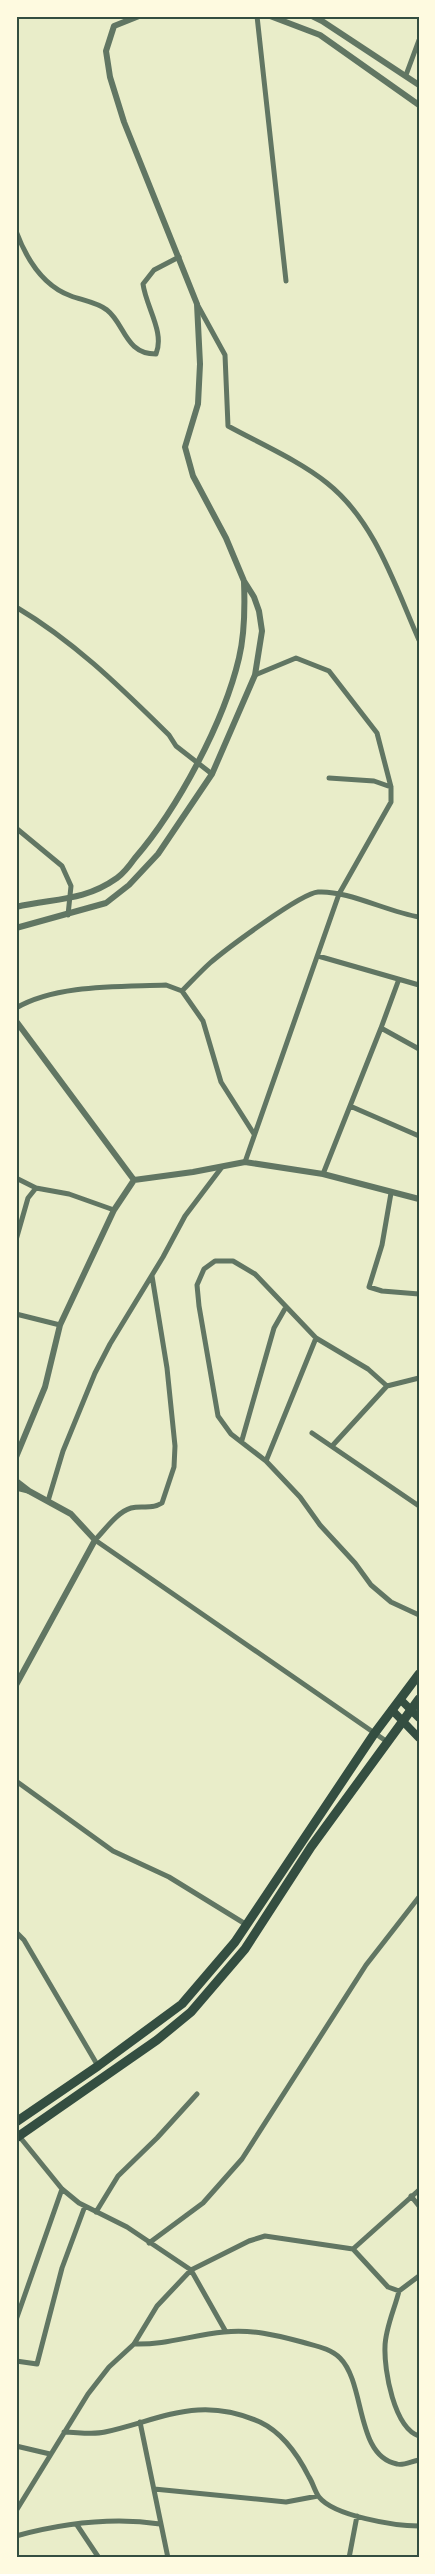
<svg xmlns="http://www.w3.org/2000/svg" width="435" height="2574" font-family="'Open Sans',sans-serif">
<rect width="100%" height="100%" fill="#e9edc9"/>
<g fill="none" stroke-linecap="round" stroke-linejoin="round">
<path stroke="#617663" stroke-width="5" d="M257,16L286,281
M406,75L419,40
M16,231C26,258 43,286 71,296C82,300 99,303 107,310C125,324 125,354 156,354C165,332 146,307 143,284L154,270L179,257
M197,304L225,355L228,426C259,443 300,461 327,483C375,521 395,586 419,640
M16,607C75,642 121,688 169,735L176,746L212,774
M329,778L374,781L391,787
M16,828L62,866L71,886L68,915
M318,956L419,985
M182,991L203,1021L221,1082L254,1134
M16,1008C57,984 120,987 166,985L182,991C191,982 200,972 210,963C225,950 301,893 318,892C347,890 388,912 419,917
M381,1028L399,979
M350,1106L419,1136
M245,1162L339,894L391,802V787L377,733L329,671L296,658L255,675
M323,1174L381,1028L419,1049
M16,1178L36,1188L69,1194L114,1210
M391,1193L382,1245L369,1287L382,1291L419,1294
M16,1240L28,1198L36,1188
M152,1276L167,1368L175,1446L174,1467L162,1503C151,1510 142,1505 131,1508C117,1512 105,1530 95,1540L386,1741
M16,1314L60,1325
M316,1338L255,1274L233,1261H215L204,1269L197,1285L199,1306L218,1416L231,1434L266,1461L300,1497L320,1525L355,1563L371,1585L391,1602L419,1615
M387,1386L419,1378
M312,1433L419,1506
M242,1440L274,1328L286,1307
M266,1461L316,1338L368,1369L387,1386L333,1445
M16,1488L28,1491
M48,1501L63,1451L95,1373L110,1344L163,1257L185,1216L222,1167
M16,1781L113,1851L169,1877L247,1925
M16,1932L24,1940L98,2066
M19,2136L62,2189L79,2203L127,2227L191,2270L226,2332
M411,2196L419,2206
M96,2212L118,2176L157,2138L197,2094
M149,2243L203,2203L242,2159L366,1965L419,1897
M353,2249L388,2287L399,2291L419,2276
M399,2291C395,2308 385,2329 385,2347C384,2370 394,2428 419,2436
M16,2320L62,2189
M134,2344C166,2345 192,2335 224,2332C251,2329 276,2335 302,2342C315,2346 330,2348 340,2358C366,2384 355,2456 397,2464C403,2466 412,2461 419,2460
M16,2361L37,2364L62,2268L85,2206
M140,2422L168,2558
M64,2432C77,2432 92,2435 105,2432C163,2419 199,2395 260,2422C283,2433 298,2455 309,2477C313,2483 315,2492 319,2497C334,2516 395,2526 419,2526
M16,2446L50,2454
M154,2489L286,2502L318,2496
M16,2511L88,2394L109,2367L134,2344L157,2306L191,2270L249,2241L265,2236L353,2249L419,2190
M77,2525L99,2558
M16,2536C64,2523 112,2517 160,2524
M349,2558L357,2516"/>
<path stroke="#617663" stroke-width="6" d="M270,16L320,35L419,105
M312,16L322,21L419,85
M16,907C54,898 83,902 117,878C124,873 130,865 135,858C178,808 224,722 239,658C245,633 245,607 244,582
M16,928L106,903L129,885L158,854L212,774L255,675L262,631L259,611L254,597L244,581L226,538L193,476L185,447L198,404L200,364L197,304L124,122L110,77L106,51L114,26L139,16
M16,1021L134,1180
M16,1457L45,1387L60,1325L114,1210L134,1180L193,1172L245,1162L323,1174L419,1199
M16,1481L29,1491L71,1514L95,1540L16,1685"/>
<path stroke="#344e41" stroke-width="8" d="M401,1700L419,1718
M392,1710L419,1738"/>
<path stroke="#344e41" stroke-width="9" d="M16,2122L98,2066L182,2004L235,1942L374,1734L419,1674
M16,2138L157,2040L191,2012L245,1949L311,1847L419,1699"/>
</g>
<rect width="435" height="2574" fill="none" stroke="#fefae0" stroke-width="35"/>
<rect x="18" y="18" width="400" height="2538" fill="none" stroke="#344e41" stroke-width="2"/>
</svg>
